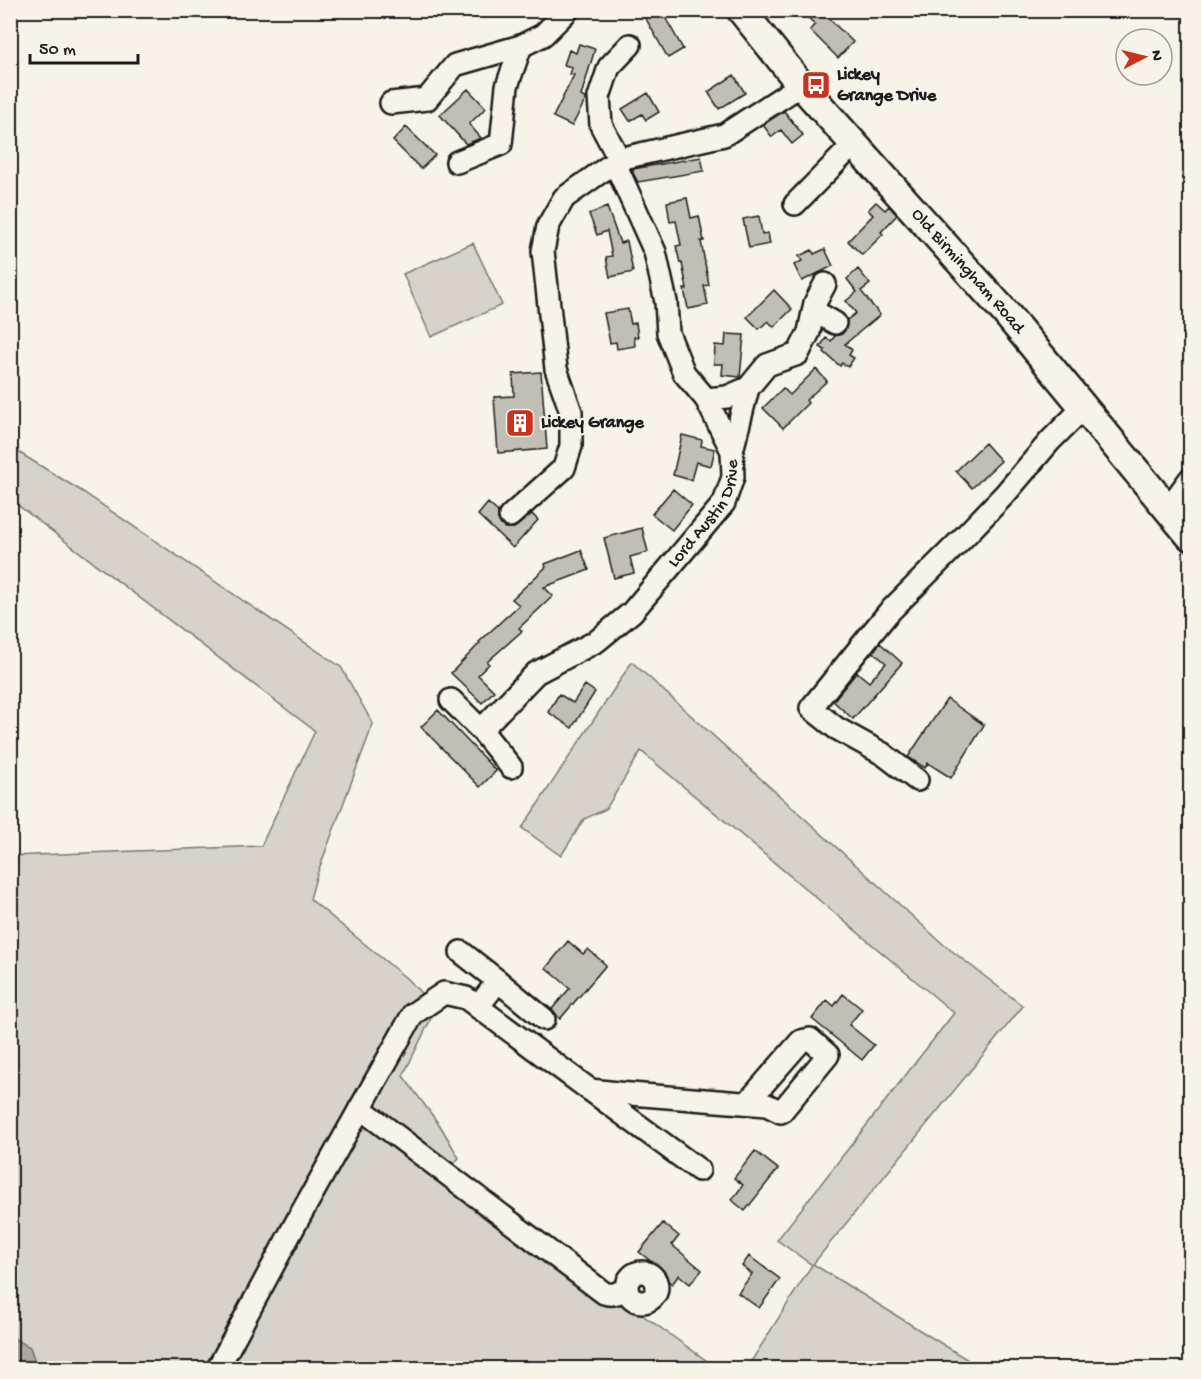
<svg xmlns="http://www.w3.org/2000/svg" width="1201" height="1379" font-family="'Gochi Hand',sans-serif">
<rect width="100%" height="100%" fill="#f7f3e8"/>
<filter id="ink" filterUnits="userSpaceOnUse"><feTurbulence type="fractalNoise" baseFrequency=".0167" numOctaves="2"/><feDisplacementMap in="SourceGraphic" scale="12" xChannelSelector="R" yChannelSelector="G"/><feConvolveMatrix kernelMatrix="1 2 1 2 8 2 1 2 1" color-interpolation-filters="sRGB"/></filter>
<g filter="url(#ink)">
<path fill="#d7d3cb" stroke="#7a7874" stroke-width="1.5" d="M473,243L502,305L431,337L403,274Z
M10,447L83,492L341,667L373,724L316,877L310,899L406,978L436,1008L403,1076L441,1127L459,1158L449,1170L548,1248L717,1368H37L30,1348L11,1337V856L261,846L315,731L11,500Z
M632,662L943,944L1023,1006L813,1264L981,1368H747L812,1265L777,1240L954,1013L641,751L606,809L584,819L561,856L522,828Z"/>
<path fill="#aca9a2" stroke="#72716c" stroke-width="1.5" d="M11,1337L30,1347L37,1368H11Z"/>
<path fill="#c0beb5" stroke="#1c1c1c" stroke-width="1.5" d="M641,10H661L683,49L668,58Z
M799,10H820L853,42L838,58L810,30L815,24Z
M579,44L595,49L581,96L586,99L572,126L553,117L574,75L570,74L572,67L564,65L569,50L576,53Z
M734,75L745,93L719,109L708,92Z
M468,89L486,108L469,124L481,138L466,144L440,115Z
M648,93L659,112L646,120L642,114L630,121L622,109Z
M784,111L803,135L792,144L781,130L772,137L763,125Z
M406,127L435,155L421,169L393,141Z
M701,157L704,171L638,182L633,173V169Z
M687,198L691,218L699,216L704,241H701L709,285L704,286L708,305L688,309L684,289H687L682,263H680L676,246L681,245L676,221L670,222L667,202Z
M876,202L885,210L889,206L897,215L881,232L883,234L862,255L848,241L873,215L868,210Z
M607,207L620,243L627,241L633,272L610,277L606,257L612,256L607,231L597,235L589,214Z
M759,216L762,234L768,233L770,244L749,248L743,219Z
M825,249L833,266L802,281L794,265L802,261L799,256L812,250L814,254Z
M858,269L870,284L861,291L880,315L845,344L852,350L849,355L854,358L848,367L842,363L840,366L824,352L825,350L820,347L826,338L831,341L835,336L842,334L846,329L847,320L856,313L846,301L857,292L847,279Z
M774,290L792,309L774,327L768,321L759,329L747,317Z
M628,309L631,324L636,323L638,337H634L635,346L617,349L616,342L610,343L604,313Z
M726,334L744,335L740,377L722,375L723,364H714L715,345L725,346Z
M816,369L827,381L806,400L808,403L783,428L763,408L783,388L790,395Z
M541,372L547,449L498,453L494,397L514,396L513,374Z
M682,435L702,440L701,446L715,449L711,466L696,462L691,480L673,475Z
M985,443L1001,461L972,488L956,471Z
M673,489L692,505L672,530L652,514Z
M488,503L498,512V519L501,525L505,528H514L532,514L538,520L513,548L478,515Z
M642,528L648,552L630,557L634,573L614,578L604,538Z
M581,550L589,570L544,587L553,596L519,628L522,631L487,662L489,664L478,675L494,691L482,703L451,673L480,643L479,642L519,605L512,599L546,567L545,564Z
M880,643L902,663L853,719L833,701L857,672L869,682L886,663L873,652Z
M585,685L595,692L572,728L548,712L559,694L573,703Z
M947,699L984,725L951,778L928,763L925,768L908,757Z
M438,710L496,771L480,787L421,727Z
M568,941L583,954L588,949L606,965L560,1019L552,1009L570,988L546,968Z
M843,994L862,1009L849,1025L874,1045L862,1060L812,1019L827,1000L834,1006Z
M755,1151L778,1169L745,1211L732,1200L743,1185L734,1178Z
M663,1223L679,1236L672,1245L702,1270L690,1284L679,1275L672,1284L659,1273L662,1270L639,1252Z
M749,1256L780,1279L759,1308L738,1293L752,1274L742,1266Z"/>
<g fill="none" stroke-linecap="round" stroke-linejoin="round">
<g stroke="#1c1c1c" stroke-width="26">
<g id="minor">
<path d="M391,103L427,99L455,65L521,46L543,35L568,10"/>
<path d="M457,162L501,144L507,86L521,46"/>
<path d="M795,204L854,144"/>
<path d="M814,311L835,323"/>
<path d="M706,399L727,397L748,388L767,365L798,354L809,332L815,303L825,284"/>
<path d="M732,451L748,388"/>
<path d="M1168,509L1190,479"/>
<path d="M510,516L564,468L571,446V412L556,369L543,251L548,226L564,198L619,159L724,135L801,85"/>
<path d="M451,700L481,730L511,767"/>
<path id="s1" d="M481,730L536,673L597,641L632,612L724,503L733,477L732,451L706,399L684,373L668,333L666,302L655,252L618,170L619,159L601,125L599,97L609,67L630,45"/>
<path d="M917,780L883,754L836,728L811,708L888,613L961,540L1005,494L1050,441L1084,407"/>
<path d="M461,952L498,981"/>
<path d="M479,1008L484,999L498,981L544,1019"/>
<path d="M593,1092L699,1170"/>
<path d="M360,1108L604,1293C613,1296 619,1293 626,1288"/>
<circle cx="642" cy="1287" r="15"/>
<path d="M218,1368L297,1221L413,1014L444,993L466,998L590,1090L618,1093L767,1105L781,1112L828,1055L810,1039L801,1041L747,1103"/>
</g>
</g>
<g stroke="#1c1c1c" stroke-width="32">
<g id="major">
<path id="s2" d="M741,10L801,85L1004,311L1190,536"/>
</g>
</g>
<use href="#minor" stroke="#f7f3e8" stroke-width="21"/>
<use href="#major" stroke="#f7f3e8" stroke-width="27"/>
</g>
</g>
<defs>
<g id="bus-square" transform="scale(1.5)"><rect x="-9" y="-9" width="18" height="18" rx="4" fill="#c8321e" stroke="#f7f3e8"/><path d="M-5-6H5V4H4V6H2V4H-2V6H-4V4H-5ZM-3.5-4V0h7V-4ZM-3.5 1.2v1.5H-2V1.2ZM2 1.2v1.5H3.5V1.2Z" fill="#fff"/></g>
<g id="building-square" transform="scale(1.5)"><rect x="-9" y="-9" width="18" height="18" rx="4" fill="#c8321e" stroke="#f7f3e8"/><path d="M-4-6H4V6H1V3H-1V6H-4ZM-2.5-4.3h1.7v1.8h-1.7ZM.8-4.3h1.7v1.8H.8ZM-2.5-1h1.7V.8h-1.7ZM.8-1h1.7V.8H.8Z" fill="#fff"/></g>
</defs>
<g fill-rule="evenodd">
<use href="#bus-square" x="816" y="85"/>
<use href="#building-square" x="520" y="423"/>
</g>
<g text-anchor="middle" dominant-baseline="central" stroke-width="4.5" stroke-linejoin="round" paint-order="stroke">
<g font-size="18" font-weight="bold" fill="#1c1c1c" stroke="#f7f3e8" text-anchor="start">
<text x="837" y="75">Lickey<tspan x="837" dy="21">Grange Drive</tspan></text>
<text x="541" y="423">Lickey Grange</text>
</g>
<g font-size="18" fill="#1c1c1c" stroke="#f7f3e8">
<text stroke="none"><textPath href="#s2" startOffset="346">Old Birmingham Road</textPath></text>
<text stroke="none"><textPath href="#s1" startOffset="318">Lord Austin Drive</textPath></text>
</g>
</g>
<rect width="1201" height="1379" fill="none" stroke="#f7f3e8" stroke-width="36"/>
<rect x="18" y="18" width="1165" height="1343" fill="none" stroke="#1c1c1c" stroke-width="2" filter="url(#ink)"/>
<g transform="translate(1144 57) rotate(83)"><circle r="28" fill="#f7f3e8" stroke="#9f9d96" stroke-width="1.5"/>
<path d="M0-4.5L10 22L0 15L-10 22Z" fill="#c8321e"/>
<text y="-9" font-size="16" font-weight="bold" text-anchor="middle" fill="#1c1c1c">N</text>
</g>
<path d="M30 54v9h108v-9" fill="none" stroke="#1c1c1c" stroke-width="3"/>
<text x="39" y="54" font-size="18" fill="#1c1c1c" stroke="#f7f3e8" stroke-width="4.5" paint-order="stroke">50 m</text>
</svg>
